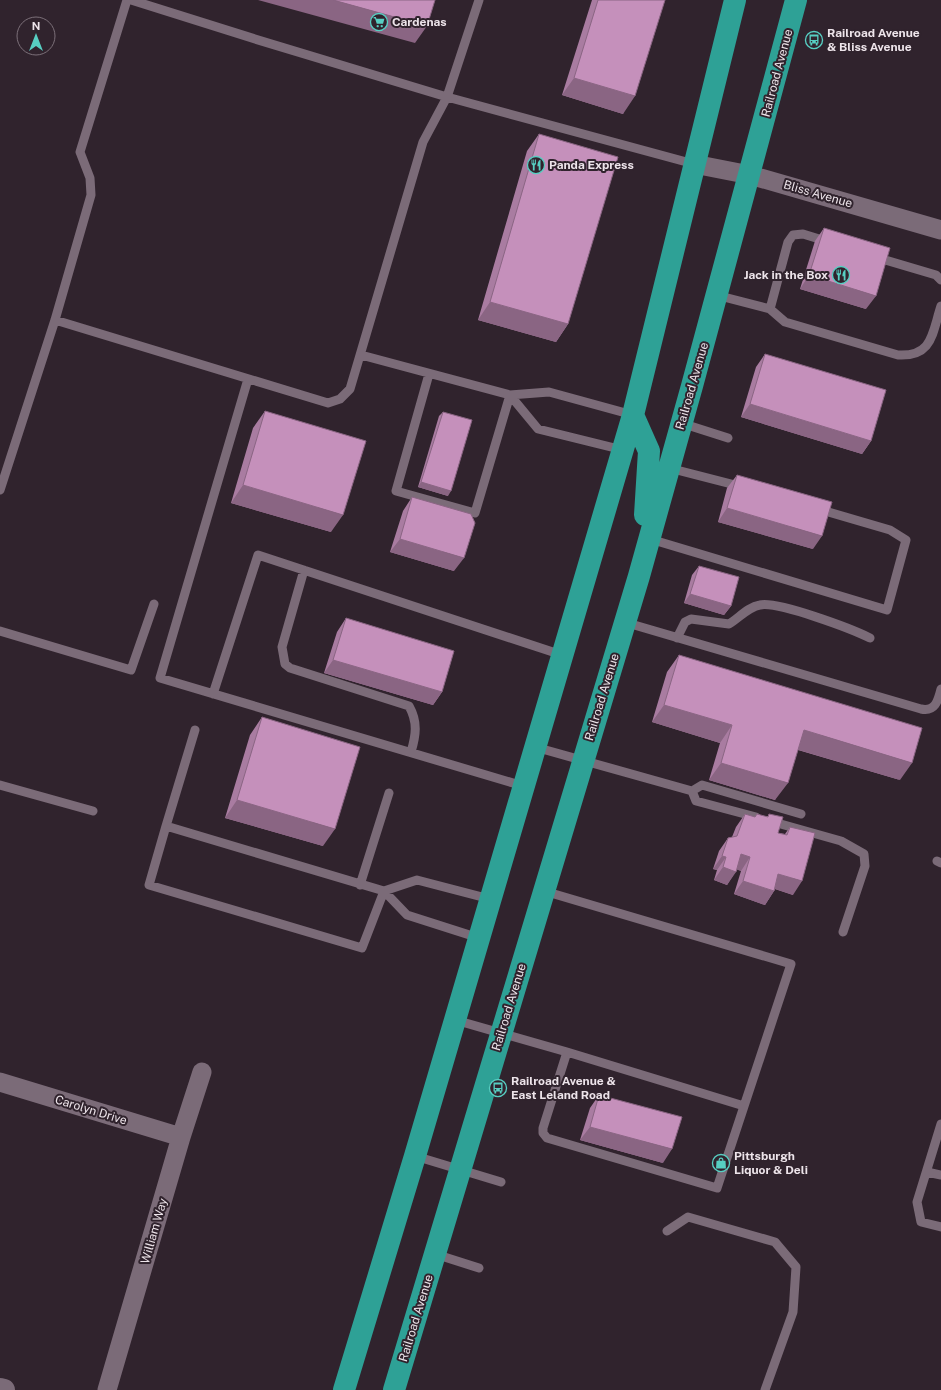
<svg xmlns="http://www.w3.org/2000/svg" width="941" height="1390" font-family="'Public Sans',sans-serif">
<rect width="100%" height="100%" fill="#30232d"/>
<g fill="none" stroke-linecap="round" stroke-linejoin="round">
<path stroke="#7b6b78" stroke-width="9" d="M131,0L255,39L447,97L694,164
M875,257L936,275L941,280
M716,295L770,309L785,322L898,355C933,357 932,333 941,306
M770,309L788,242L793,235L803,234L829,242
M55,320L328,403L340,399L350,389L423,142L447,97L479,0
M361,355L510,395L549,392L633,415
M429,374L396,491L475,513L510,395
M248,379L160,678L523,786
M510,395L538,429L623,450
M681,423L728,438
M669,468L743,487
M0,490L55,320L91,195L90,178L80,152L127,0
M650,539L887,610L906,540L890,530L818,509
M304,570L282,647L285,664L290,668L409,706C418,722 416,735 411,752
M624,622L921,709C935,712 938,701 941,689
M0,631L131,670L154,604
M677,638L685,622L691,619L729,624C739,618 748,607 760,605C778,601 852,629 870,638
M213,694L258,555L562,655
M535,747L692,791L702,785L801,814
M0,785L93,811
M692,791L696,801L756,817
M770,821L841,841L864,854L865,866L843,932
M166,826L195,730
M937,861L941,863
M360,885L389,793
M384,891L362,948L149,885L166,826L384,891L407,915L479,938
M384,891L417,880L490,899
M544,891L791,964L717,1188L547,1138L543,1133V1128L567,1052
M455,1020L567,1052L744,1106
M941,1124L917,1202L921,1222L941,1227
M415,1156L501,1182
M927,1172L941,1175
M667,1231L688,1217L775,1242L796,1267L793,1312L765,1390
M435,1254L479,1268"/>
<path stroke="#7b6b78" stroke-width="19" d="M694,164L750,175L941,230
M0,1082L181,1137
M107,1390L181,1137L202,1072"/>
<path stroke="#7b6b78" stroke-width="22" d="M0,1389L4,1390"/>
<path stroke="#2ea196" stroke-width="22" d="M633,415L649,451L645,515
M344,1390L415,1156L633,415L735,0
M394,1390L639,576L692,386L796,0"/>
</g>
<path fill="#a97ca1" d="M592,0H665L623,114L562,95Z
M539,134L568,324L556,342L478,320L527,151Z
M824,228L866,309L800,289L815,241Z
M765,354L871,441L862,454L741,417L756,367Z
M265,411L331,532L231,503L253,428Z
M443,412L448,496L418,487L439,416Z
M737,475L813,549L718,522L727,488Z
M412,497L454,571L390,552L403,511Z
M699,566L731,606L724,615L684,603L692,575Z
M346,618L442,692L433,705L324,673L337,632Z
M679,655L900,780L798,750L775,800L709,780L720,743L652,722L667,672Z
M262,717L323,846L225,818L250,735Z
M745,814L755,817L768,816L769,814L778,833L785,834L790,827L793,895L775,889L774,891L765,905L734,894L741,871L737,869L727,885L714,880L717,870L713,869L719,851L728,838L732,837L736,827Z
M599,1095L663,1163L580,1140L590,1108Z"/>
<path fill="#8a6583" d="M258,0H333L427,26L415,43Z
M574,78L635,96L623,114L562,95Z
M809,275L876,296L866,309L800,289Z
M490,302L568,324L556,342L478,320Z
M750,404L871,441L862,454L741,417Z
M421,482L451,491L448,496L418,487Z
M243,485L343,515L331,532L231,503Z
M727,508L822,536L813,549L718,522Z
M400,539L464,558L454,571L390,552Z
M690,594L731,606L724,615L684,603Z
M333,660L442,692L433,705L324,673Z
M664,705L732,725L720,743L652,722Z
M804,730L912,763L900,780L792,748Z
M721,763L788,783L775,800L709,780Z
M237,800L335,829L323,846L225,818Z
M741,854L750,857L741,871L732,868Z
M722,856L726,857L717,870L713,869Z
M723,867L736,872L727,885L714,880Z
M778,874L802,881L793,895L769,887Z
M743,881L774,891L765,905L734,894Z
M590,1127L672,1149L663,1163L580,1140Z"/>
<path fill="#c590bb" stroke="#8a6583" d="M333,0H435L427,26Z
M598,0H665L635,96L574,78Z
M539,134L618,157L568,324L490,302Z
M824,228L890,248L876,296L809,275Z
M765,354L886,390L871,441L750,404Z
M265,411L366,441L343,515L243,485Z
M443,412L472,420L451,491L421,482Z
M737,475L832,502L822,536L727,508Z
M412,497L471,514L475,523L464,558L400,539Z
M699,566L739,577L731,606L690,594Z
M346,618L454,651L442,692L333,660Z
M679,655L922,728L912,763L804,730L788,783L721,763L732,725L664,705Z
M262,717L360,747L335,829L237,800Z
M745,814L755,817L757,814L768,817L769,814L783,817L778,833L787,835L790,827L815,833L802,881L778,874L774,891L743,881L750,857L741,854L736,872L723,867L726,857L722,856L728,838L737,836Z
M599,1095L682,1117L672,1149L590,1127Z"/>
<defs>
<g id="supermarket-ring" transform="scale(0.9)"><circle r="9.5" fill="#30232d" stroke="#57cec2" stroke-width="1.5"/><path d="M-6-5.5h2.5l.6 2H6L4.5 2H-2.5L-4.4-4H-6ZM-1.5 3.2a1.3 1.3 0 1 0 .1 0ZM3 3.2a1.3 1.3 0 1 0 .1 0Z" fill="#57cec2"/></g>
<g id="bus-ring" transform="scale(0.9)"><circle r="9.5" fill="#30232d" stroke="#57cec2" stroke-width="1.5"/><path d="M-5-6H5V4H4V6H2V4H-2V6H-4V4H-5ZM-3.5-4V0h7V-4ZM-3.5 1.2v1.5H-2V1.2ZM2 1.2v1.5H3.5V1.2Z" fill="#57cec2"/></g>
<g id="restaurant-ring" transform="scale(0.9)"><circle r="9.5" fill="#30232d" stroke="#57cec2" stroke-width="1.5"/><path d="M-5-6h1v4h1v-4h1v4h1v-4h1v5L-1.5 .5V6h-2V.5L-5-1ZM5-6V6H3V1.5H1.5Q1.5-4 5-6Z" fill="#57cec2"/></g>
<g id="shop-ring" transform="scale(0.9)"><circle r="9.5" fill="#30232d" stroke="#57cec2" stroke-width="1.5"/><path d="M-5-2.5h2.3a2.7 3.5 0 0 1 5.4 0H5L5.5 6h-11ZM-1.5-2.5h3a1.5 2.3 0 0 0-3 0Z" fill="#57cec2"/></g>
</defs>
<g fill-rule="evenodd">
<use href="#supermarket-ring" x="379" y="22"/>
<use href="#bus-ring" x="814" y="40"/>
<use href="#restaurant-ring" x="536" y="165"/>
<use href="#restaurant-ring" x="841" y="275"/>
<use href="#bus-ring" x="498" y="1088"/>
<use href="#shop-ring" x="721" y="1163"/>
</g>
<g text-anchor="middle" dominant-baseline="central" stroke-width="4" stroke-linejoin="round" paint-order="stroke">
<g font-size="12" font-weight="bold" fill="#ede4ea" stroke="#30232d" text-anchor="start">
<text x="392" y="22">Cardenas</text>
<text x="827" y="33">Railroad Avenue<tspan x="827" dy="14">&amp; Bliss Avenue</tspan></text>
<text x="549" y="165">Panda Express</text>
<text x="828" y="275" text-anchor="end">Jack in the Box</text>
<text x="511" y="1081">Railroad Avenue &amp;<tspan x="511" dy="14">East Leland Road</tspan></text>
<text x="734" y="1156">Pittsburgh<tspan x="734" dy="14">Liquor &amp; Deli</tspan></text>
</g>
<g font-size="12" fill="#ede4ea" stroke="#30232d">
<text transform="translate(777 73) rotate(-75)">Railroad Avenue</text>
<text transform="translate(818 194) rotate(16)">Bliss Avenue</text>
<text transform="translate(692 386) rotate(-74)">Railroad Avenue</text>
<text transform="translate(602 697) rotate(-73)">Railroad Avenue</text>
<text transform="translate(509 1007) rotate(-73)">Railroad Avenue</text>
<text transform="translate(91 1110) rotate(17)">Carolyn Drive</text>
<text transform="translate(154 1231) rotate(-74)">William Way</text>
<text transform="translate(416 1318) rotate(-73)">Railroad Avenue</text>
</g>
</g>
<g transform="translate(36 36)"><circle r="19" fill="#30232d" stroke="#7c7079"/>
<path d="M0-3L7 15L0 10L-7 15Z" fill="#57cec2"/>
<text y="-6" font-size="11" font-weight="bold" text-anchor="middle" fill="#ede4ea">N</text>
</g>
</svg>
